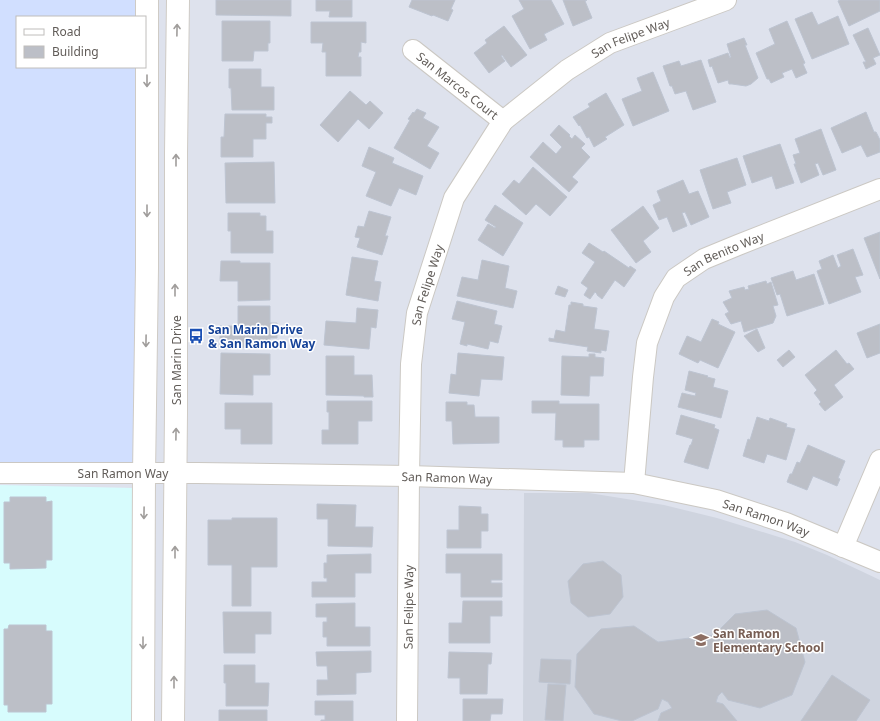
<svg xmlns="http://www.w3.org/2000/svg" width="880" height="721" font-family="'Noto Sans',sans-serif">
<rect width="100%" height="100%" fill="#dee2ed"/>
<path fill="#d1dfff" d="M0,0H136V17H17V67H136L134,466L0,468Z"/>
<path fill="#cfd4df" d="M524,493H589L664,505L717,518L795,542L827,555L880,580V721H523Z"/>
<path fill="#d7fcfd" d="M0,485L134,488V721H0Z"/>
<path fill="#bcbfc7" stroke="#bdc4d1" d="M216,0H291V16L216,15Z
M316,0H352V17H329L330,11H316Z
M412,0H455L451,9L453,10L448,21L433,15L432,16L409,7Z
M519,0H551L564,24L544,34L547,40L530,49L512,16L524,9Z
M563,0H587L585,1L592,18L573,26Z
M840,0H880V11L849,26L838,1Z
M812,12L818,25L838,16L849,44L812,59L795,19Z
M222,21H270V43H268V51H254L253,61H222Z
M787,21L805,63L803,64L807,73L796,78L792,69L782,73L784,77L771,83L769,79H767L756,53L775,44L769,29Z
M311,22H366V43L361,42V52H359L358,57H361V76H326V52H322L323,43H311Z
M504,26L527,55L511,67L502,55L501,56L505,61L489,73L474,53L487,43L485,40Z
M868,28L880,55L873,58L876,64L866,69L863,62H866L853,35Z
M744,38L747,45H745L758,78L751,84L746,86L732,84H729L728,80L718,83L712,66L710,67L708,60L728,53L730,58L731,57L727,44Z
M701,60L716,102L693,110L686,91L675,94L672,86H670L663,66L679,61L681,66Z
M229,69H261V87H274V110H232L231,88H229Z
M653,72L669,111L633,126L622,99L642,91L637,78Z
M350,91L366,105L370,101L383,113L369,129L358,119L338,142L320,125Z
M606,93L624,125L605,137L607,139L594,147L589,137L587,138L580,125L579,126L573,117L590,107L588,104Z
M417,109L426,113L423,118L439,127L427,146L439,153L430,169L394,148L410,120L408,119L413,112L414,113Z
M866,112L874,132H876L880,140V152L867,157L861,145L842,153L831,128Z
M225,114H266V117H272V123H266V139H253V157H221V137H224Z
M559,125L570,135L569,136L572,139L575,135L585,144L581,148L590,157L572,177L578,182L569,192L530,157L543,142L556,154L562,147L550,135Z
M821,129L836,170L823,175L818,163L815,164L819,175L801,183L794,164H796L793,155L800,153L795,139Z
M780,144L794,183L776,189L772,176L752,183L743,156Z
M369,147L394,158L392,163L423,176L416,195L399,188L391,206L366,196L376,172L362,166Z
M737,158L746,185L727,192L731,203L713,209L700,170Z
M274,162L275,203H226L225,163Z
M533,167L567,197L550,216L536,204L526,215L502,194L514,180L519,184Z
M683,180L689,194L698,191L709,217L691,225L685,212L682,213L687,226L673,232L667,217L659,220L653,205L661,201L657,191Z
M495,205L523,223L503,256L478,240L488,224L495,228L496,227L485,220Z
M643,206L659,228L643,241L651,252L636,263L611,230Z
M369,211L391,217L385,236H388L382,255L357,247L360,238L355,237L358,226L364,227Z
M228,213H260V216H266V231H273V253H231V231H228Z
M880,232V279L864,238Z
M589,243L603,252L604,251L629,268L630,266L636,270L624,287L615,280L602,299L597,295V294L595,292L590,299L584,295L588,288L581,283L595,262L582,253Z
M853,249L863,275L855,277L861,292L829,304L817,271L822,269L819,261L833,255L838,268L841,266L837,255Z
M352,257L378,261L374,281L381,282L378,301L346,295Z
M482,260L509,266L505,288L517,291L513,308L457,296L462,277L478,280Z
M221,261H240V263H270V300L238,301V281H220Z
M793,271L796,280L814,274L824,304L787,316L780,294L777,295L771,278Z
M766,281L767,284L771,282L778,305L773,306L776,316L773,323L744,332L741,321L731,324L725,314L729,312L723,302L732,298L729,291L744,287L745,290L749,289L748,286Z
M558,286L568,290L565,297L555,294Z
M457,301L497,311L494,324L502,326L498,343L490,341L488,349L467,344V346L460,344L465,322L452,319Z
M571,302L583,304V306L597,308L594,329L609,331L606,351L601,350V353L587,351L588,347L549,341V338L554,339L556,330L565,332L569,305H571Z
M238,306H270V323H277V338H270V347L220,348V326H238Z
M357,308L378,310L376,328L371,327L369,349L324,345L326,321L356,323Z
M712,319L719,322L718,324L735,332L718,368L700,360L698,363L679,354L687,336L701,342Z
M880,324V353L867,358L857,333Z
M757,329L765,348L758,352L744,336Z
M789,350L795,357L783,367L777,360Z
M836,350L847,364L849,363L854,369L834,385L843,397L825,411L819,404L821,402L814,393L817,390L805,375Z
M221,353L270,354V375H253V395L220,394Z
M458,353L504,357L502,380L481,379L479,396L449,393L451,374L456,375Z
M589,354H595V357L604,358L603,376H590L589,396L561,395L562,356L589,357Z
M326,356H354V375H372L373,397H364V396L326,395Z
M689,371L708,376L707,377L715,379L713,387L728,391L721,418L678,407L682,393L695,396L696,393L685,390Z
M327,401H372V421H358V444H322V430H329V412H327Z
M532,401H559V404H599V440H584V447H563V440H555L556,413H532Z
M446,402H467V405H474L475,417H499V443L453,444L452,421H446Z
M225,403H272V444H241V429H225Z
M681,415L715,425L714,428L719,430L708,469L684,462L690,445H691L693,439L676,434Z
M757,417L769,421L770,418L787,424L786,427L795,429L786,460L767,454L764,463L743,456L748,439L750,440Z
M808,445L845,461L838,478L840,479L837,486L813,476L807,490L787,482L790,474H792L797,462L800,463Z
M10,497H46V502L52,501V560H46V568L10,569V563H4V502H10Z
M317,504L356,505L355,527H373L372,547L328,546V519H317Z
M459,506L481,507V514H488V531H481V548H447V530H459Z
M232,518H277V567H251V606H232V565H208V520H232Z
M371,554V573H355V597H312V582H327V578H324V563H327V555Z
M446,554H502V580H491V583H502V597H461V573H446Z
M603,561L621,575L623,597L610,614L588,617L571,603L568,581L583,564Z
M463,601H502V616H490V643H449V623H462Z
M355,603V627H370V646H327V637H323V622H327V617H316V604Z
M767,610L796,628L805,662L792,695L760,708L728,700L722,692L718,696L716,702L723,704L737,721H658L661,713L672,708L668,702L662,699L658,709L632,721H622L594,714L575,687L577,654L601,629L634,626L658,642L714,635L735,614Z
M223,612H271V634H255V653H224Z
M9,625H46V631H52V704H46V712H8V705H4V629H8Z
M371,651V672L356,673V694L317,695V680H328L327,666H317L316,652Z
M449,652L492,653L491,664H488L487,694H460V678H448Z
M541,659L571,660L570,684L539,682Z
M224,665H255V683H269L268,706H226V683H224Z
M832,675L870,700L856,721H801Z
M548,684L566,685L563,721L545,720Z
M463,699H503L502,714H491L490,721H463Z
M315,701H353V721H321V720H325V715H315Z
M219,710H267V721H219Z"/>
<g fill="none" stroke-linecap="round" stroke-linejoin="round">
<g stroke="#cbc8c3" stroke-width="22">
<g id="street">
<path id="s1" d="M413,50L503,121"/>
<path id="s2" d="M0,473H197L409,476L634,483L716,500L786,523L880,562"/>
<path id="s3" d="M634,483L643,377L647,343L664,297L676,278L704,259L738,245L880,189"/>
<path d="M843,547L880,460"/>
<path id="s4" d="M407,721L409,476L411,364L417,313L454,198L503,121L567,70L610,43L726,0"/>
</g>
</g>
<g stroke="#cfcbc5" stroke-width="24">
<path id="secondary" d="M143,721L144,474L147,268V0
M173,721L176,413V153L178,0"/>
</g>
<use href="#street" stroke="#fff" stroke-width="20"/>
<use href="#secondary" stroke="#fff" stroke-width="22"/>
</g>
<defs><path id="oneway-shaft" d="M-6 0H5M1.5-3L5.5 0L1.5 3" fill="none" stroke-width="1.6" stroke-linecap="round" stroke-linejoin="round"/></defs>
<g stroke="#a09d9b">
<use href="#oneway-shaft" transform="translate(177 30) rotate(-89)"/>
<use href="#oneway-shaft" transform="translate(147 81) rotate(90)"/>
<use href="#oneway-shaft" transform="translate(176 160) rotate(-90)"/>
<use href="#oneway-shaft" transform="translate(147 211) rotate(90)"/>
<use href="#oneway-shaft" transform="translate(175 290) rotate(-90)"/>
<use href="#oneway-shaft" transform="translate(146 341) rotate(91)"/>
<use href="#oneway-shaft" transform="translate(176 434) rotate(-89)"/>
<use href="#oneway-shaft" transform="translate(144 513) rotate(91)"/>
<use href="#oneway-shaft" transform="translate(175 552) rotate(-90)"/>
<use href="#oneway-shaft" transform="translate(143 643) rotate(90)"/>
<use href="#oneway-shaft" transform="translate(174 682) rotate(-90)"/>
</g>
<defs>
<g id="bus-bare" transform="scale(1.2)"><path d="M-5-6H5V4H4V6H2V4H-2V6H-4V4H-5ZM-3.5-4V0h7V-4ZM-3.5 1.2v1.5H-2V1.2ZM2 1.2v1.5H3.5V1.2Z" fill="#1a4fb4" stroke="#fff" stroke-width="2.5" paint-order="stroke"/></g>
<g id="school-bare" transform="scale(1.2)"><path d="M0-5L7-2L0 1L-7-2ZM-4 1L0 2.5L4 1V4Q0 6-4 4Z" fill="#8d6e63" stroke="#fff" stroke-width="2.5" paint-order="stroke"/></g>
</defs>
<g fill-rule="evenodd">
<use href="#bus-bare" x="196" y="336"/>
<use href="#school-bare" x="701" y="640"/>
</g>
<g text-anchor="middle" dominant-baseline="central" stroke-width="3" stroke-linejoin="round" paint-order="stroke">
<g font-size="12" fill="#615c58" stroke="#fff">
<text stroke="none"><textPath href="#s4" startOffset="774">San Felipe Way</textPath></text>
<text stroke="none"><textPath href="#s1" startOffset="57">San Marcos Court</textPath></text>
<text stroke="none"><textPath href="#s3" startOffset="266">San Benito Way</textPath></text>
<text stroke="none"><textPath href="#s4" startOffset="438">San Felipe Way</textPath></text>
<text transform="translate(176 360) rotate(-90)">San Marin Drive</text>
<text stroke="none"><textPath href="#s2" startOffset="123">San Ramon Way</textPath></text>
<text stroke="none"><textPath href="#s2" startOffset="447">San Ramon Way</textPath></text>
<text stroke="none"><textPath href="#s2" startOffset="771">San Ramon Way</textPath></text>
<text stroke="none"><textPath href="#s4" startOffset="114">San Felipe Way</textPath></text>
</g>
<g font-size="12" font-weight="bold" fill="#164399" stroke="#fff" text-anchor="start">
<text x="208" y="329">San Marin Drive<tspan x="208" dy="14">&amp; San Ramon Way</tspan></text>
</g>
<g font-size="12" font-weight="bold" fill="#785e54" stroke="#fff" text-anchor="start">
<text x="713" y="633">San Ramon<tspan x="713" dy="14">Elementary School</tspan></text>
</g>
</g>
<rect x="16" y="16" width="130" height="52" fill="#ffffff" stroke="#c0bebc"/>
<rect x="24" y="29" width="20" height="6" fill="#ffffff" stroke="#c0bebc"/>
<text x="52" y="36" font-size="12" fill="#615c58">Road</text>
<rect x="24" y="46" width="20" height="12" fill="#bcbfc7" stroke="#c0bebc"/>
<text x="52" y="56" font-size="12" fill="#615c58">Building</text>
</svg>
